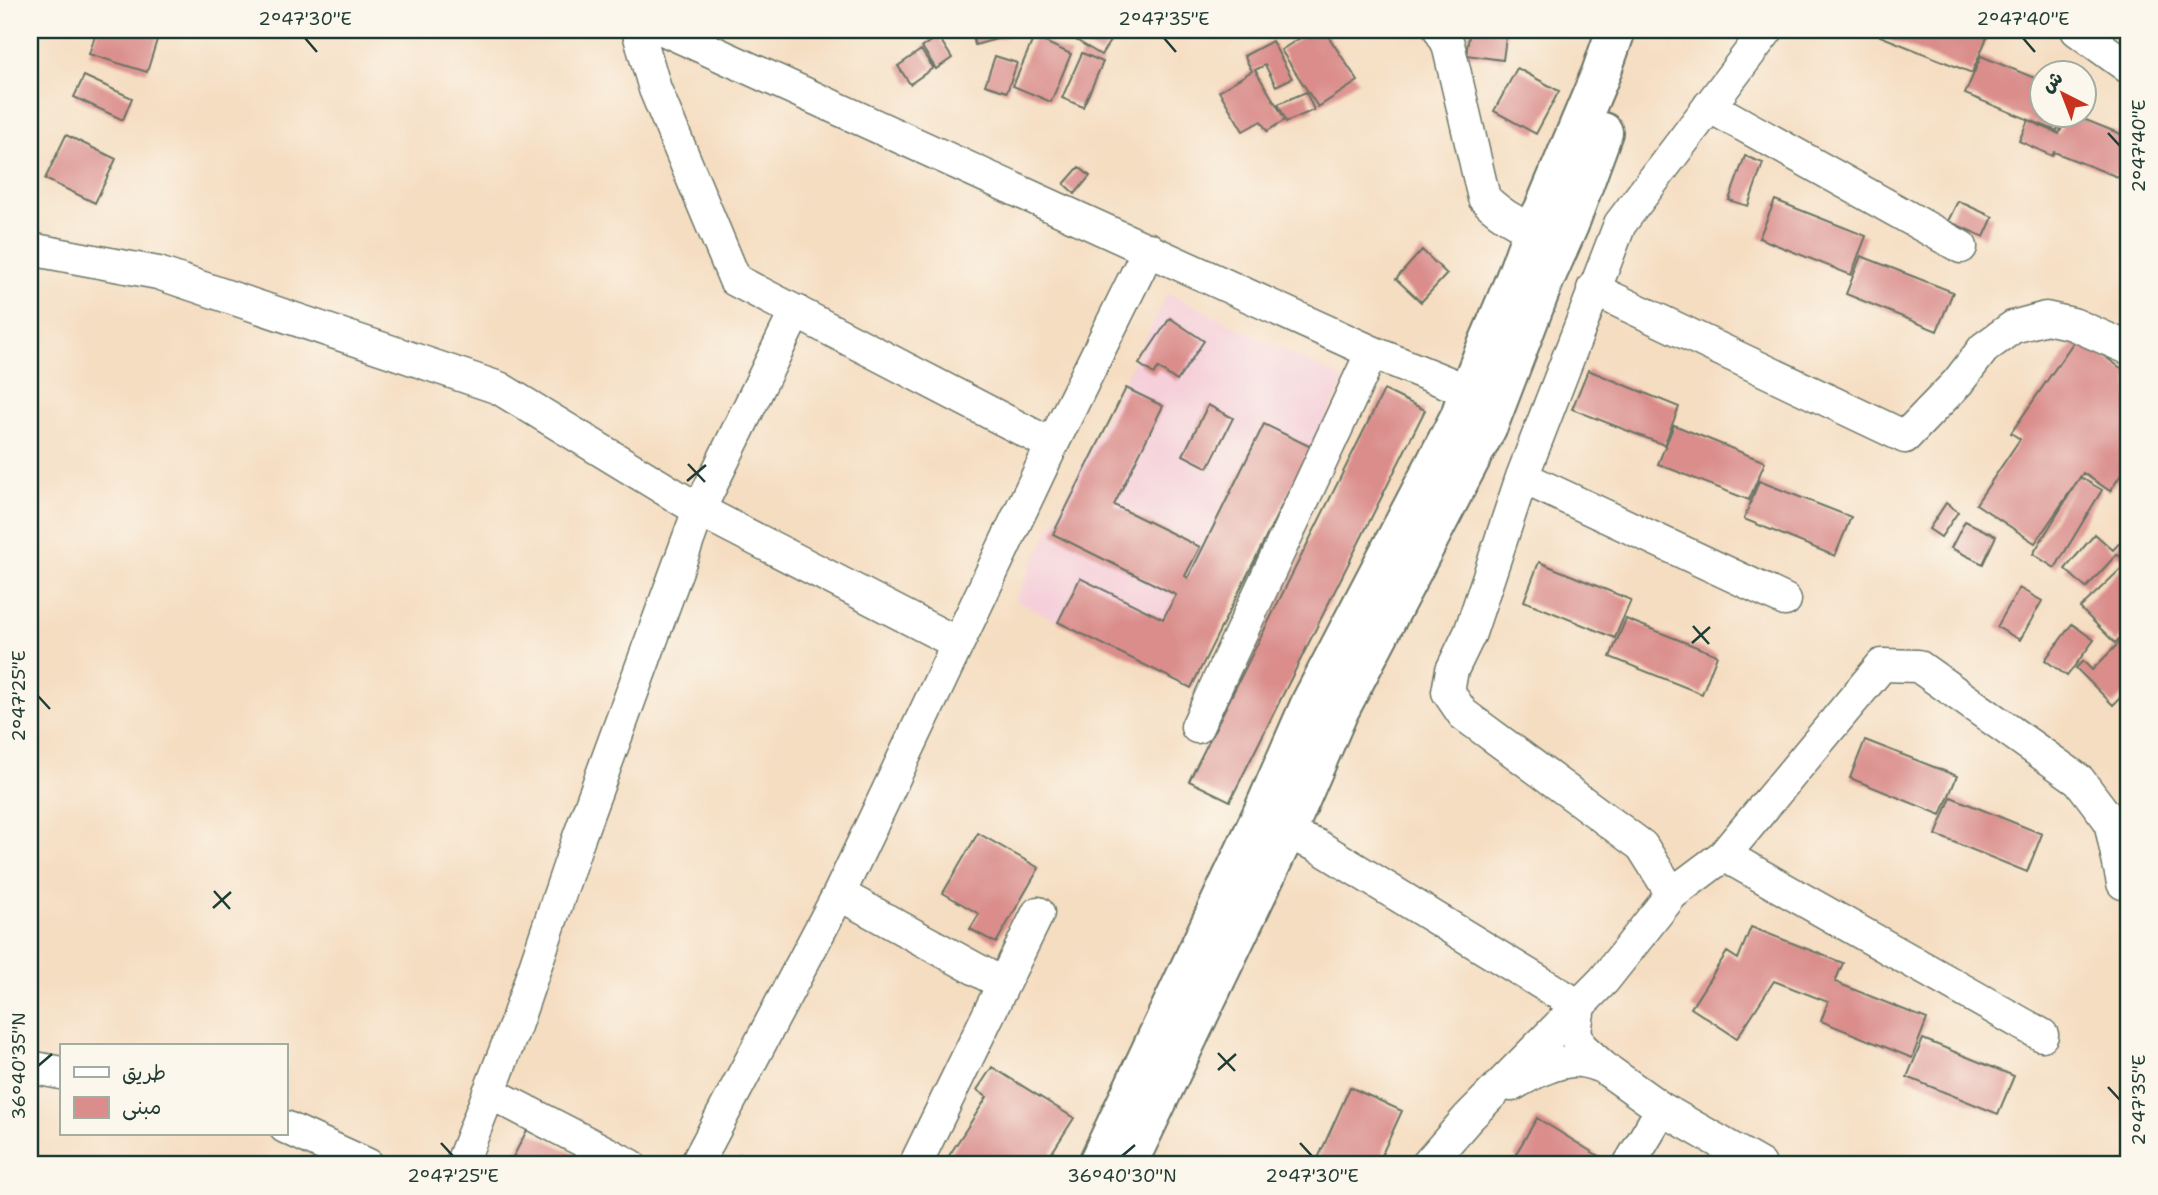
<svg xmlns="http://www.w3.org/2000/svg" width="2158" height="1195" font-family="'Shantell Sans','Playpen Sans Arabic',sans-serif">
<rect width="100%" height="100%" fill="#fbf7ec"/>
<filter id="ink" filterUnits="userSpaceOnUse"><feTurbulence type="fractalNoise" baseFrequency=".0143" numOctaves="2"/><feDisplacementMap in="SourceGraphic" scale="14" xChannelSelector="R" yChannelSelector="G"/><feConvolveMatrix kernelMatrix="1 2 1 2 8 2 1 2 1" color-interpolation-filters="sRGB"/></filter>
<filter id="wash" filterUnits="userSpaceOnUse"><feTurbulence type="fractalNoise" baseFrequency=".00686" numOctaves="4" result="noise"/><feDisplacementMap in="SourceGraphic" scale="28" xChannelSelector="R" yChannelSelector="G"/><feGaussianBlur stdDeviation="1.57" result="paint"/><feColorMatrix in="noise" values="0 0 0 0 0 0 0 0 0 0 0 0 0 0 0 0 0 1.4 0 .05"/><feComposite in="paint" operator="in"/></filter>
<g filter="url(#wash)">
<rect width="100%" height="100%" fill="#f5ddc1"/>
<path fill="#f5cfda" d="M1168,293L1345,380L1191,688L1015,600Z"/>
<g id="blocks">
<path fill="#da8d8b" d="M97,30H160L147,72L89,54Z
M971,30H1010L1011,35L975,45Z
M1046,30H1062L1057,37Z
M1069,30H1117L1101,55L1066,34Z
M1300,30H1324L1358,81L1318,107L1281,50L1303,36Z
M1470,30H1507L1503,60L1466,55Z
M1704,30H1735L1727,39Z
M1883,30H1976L1988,35L1972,73L1880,36Z
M938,36L952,58L936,69L922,47Z
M1034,37L1071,54L1051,102L1013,86Z
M1272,41L1292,78L1276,86L1265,65L1255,70L1285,119L1278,104L1306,92L1314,110L1286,122L1285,120L1267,131L1261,121L1243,131L1219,91L1252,71L1244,56Z
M921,50L933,68L910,84L898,66Z
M1082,53L1103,62L1083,107L1062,98Z
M995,56L1017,63L1007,92L985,85Z
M1981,56L2042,81V116H2063L2057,131L1965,94Z
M1517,68L1559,91L1536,134L1494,111Z
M84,76L132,98L123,120L74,97Z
M2067,116H2076L2128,137V181L2054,152L2052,156L2019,141L2028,120L2059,134Z
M66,135L116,159L95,203L45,179Z
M1745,156L1763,163L1748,206L1729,200Z
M1079,167L1090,176L1075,194L1064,184Z
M1775,200L1866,236L1851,275L1759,238Z
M1958,201L1993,217L1984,237L1948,221Z
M1422,250L1447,274L1421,302L1396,279Z
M1861,256L1953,292L1937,331L1846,294Z
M1170,318L1204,341L1177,381L1158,368L1154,374L1139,364Z
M2077,337L2128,373V464L2110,491L2083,473L2035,543L1976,504L2020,439L2011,433Z
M1588,370L1679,407L1664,445L1572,409Z
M1126,388L1163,406L1114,505L1200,547L1185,576L1188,578L1264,424L1311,447L1191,688L1058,622L1080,578L1163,619L1176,595L1053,534Z
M1384,390L1425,410L1230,801L1189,781Z
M1208,405L1233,418L1208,468L1183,455Z
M1674,425L1765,462L1749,500L1658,464Z
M2080,477L2102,490L2055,568L2033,554Z
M1759,481L1851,517L1835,556L1744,519Z
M1946,503L1958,512L1941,537L1929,529Z
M1965,521L1996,536L1983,564L1951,548Z
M2095,534L2113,550L2128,534V630L2115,643L2080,608L2127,563L2117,554L2086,588L2065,569Z
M1539,562L1631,600L1615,638L1524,601Z
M2019,588L2042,601L2020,640L1997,627Z
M1626,619L1717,655L1702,694L1610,657Z
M2072,624L2094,640L2067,676L2045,660Z
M2124,638L2128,642V690L2113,705L2076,668L2083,661L2092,670Z
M1865,740L1957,776L1941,815L1850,778Z
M1951,797L2042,834L2027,872L1936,835Z
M978,833L1039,868L996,943L970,929L979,914L943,893Z
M1751,927L1843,963L1835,982L1927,1019L1912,1058L1821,1021L1828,1002L1774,981L1737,1038L1691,1008L1727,952L1738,959Z
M1923,1039L2014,1076L1998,1114L1907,1077Z
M992,1067L1074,1118L1044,1165H943L987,1097L977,1090Z
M1350,1087L1402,1111L1377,1165H1315Z
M1537,1118L1613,1165H1526L1514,1157Z
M527,1130L585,1159L582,1165H509Z
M741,1158L748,1165H734Z"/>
</g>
</g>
<g filter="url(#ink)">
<use href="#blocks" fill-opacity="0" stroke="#6a7565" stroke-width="2"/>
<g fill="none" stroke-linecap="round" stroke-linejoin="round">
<g stroke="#6a7565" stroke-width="35">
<path id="street" d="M638,30L655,89L735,280L1052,445L839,894L1003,984
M665,30L1372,352L1468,391L1492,397
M1440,30L1448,44L1484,198C1507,221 1526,227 1555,238
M2077,30L2128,67
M1709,106L1961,247
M30,249L158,273L499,388L699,510L796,311
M1593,289L1905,437L1958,382L1984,348L2013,327L2046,318L2073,324L2128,348
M1052,445L1149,249
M1522,477L1785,600
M1197,727L1372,352
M1267,819L1286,833L1316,845L1579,1006L1575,1032L1580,1046L1603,1067L1662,1109L1760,1165
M1724,855L2042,1035
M1672,894L1642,846L1463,714L1448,692L1452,670L1470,633L1522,477L1620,224L1767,30
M30,1067L61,1073
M1512,1085C1531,1074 1558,1059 1581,1061C1589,1062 1596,1065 1603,1067
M489,1092L630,1165
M285,1127L368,1165
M461,1165L515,1026L578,840L699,510L957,643
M696,1165L839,894
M915,1165L1038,913
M1427,1165L1468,1118L1604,980L1672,894L1724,855L1882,665L1918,666L2079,780L2110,821L2123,883
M1629,1165L1662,1109"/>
</g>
<g stroke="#6a7565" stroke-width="42">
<path id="primary" d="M1097,1165L1262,814L1311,702L1460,416C1475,368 1498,323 1516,276C1525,253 1531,232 1543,211L1601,73L1616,30
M1127,1165L1286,833L1339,711L1489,424L1544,281L1569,225L1603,132"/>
</g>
<use href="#street" stroke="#fff" stroke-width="32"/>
<use href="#primary" stroke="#fff" stroke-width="38"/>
</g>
</g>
<path fill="none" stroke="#1f3d34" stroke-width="2.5" d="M305,38L317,52M1164,38L1176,52M2023,38L2035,52M2108,133L2120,146M688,464L705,482M687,481L706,465M1693,626L1709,644M1692,643L1710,627M38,696L50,709M214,891L230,909M213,908L231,892M1218,1053L1235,1071M38,1066L52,1054M1218,1070L1236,1054M2108,1087L2120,1100M441,1143L453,1156M1300,1143L1312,1156M1122,1156L1135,1145"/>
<rect width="2158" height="1195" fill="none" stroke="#fbf7ec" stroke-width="77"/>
<rect x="60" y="1044" width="228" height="91" fill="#fbf7ec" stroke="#a3ada2" stroke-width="2"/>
<rect x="74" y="1067" width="35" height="10" fill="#ffffff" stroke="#a3ada2" stroke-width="2"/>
<text x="122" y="1080" font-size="21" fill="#1f3d34">طريق</text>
<rect x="74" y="1097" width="35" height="21" fill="#da8d8b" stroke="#a3ada2" stroke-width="2"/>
<text x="122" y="1114" font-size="21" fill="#1f3d34">مبنى</text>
<g transform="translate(2063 94) rotate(318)"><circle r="33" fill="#fbf7ec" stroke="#a3ada2" stroke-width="2"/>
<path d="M0-5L12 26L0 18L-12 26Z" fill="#c8321e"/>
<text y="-10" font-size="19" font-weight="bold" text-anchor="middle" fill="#1f3d34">ش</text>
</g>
<rect x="38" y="38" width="2082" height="1118" fill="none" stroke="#1f3d34" stroke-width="2.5"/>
<g font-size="18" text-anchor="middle" fill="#1f3d34">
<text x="305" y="25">2°47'30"E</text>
<text x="1164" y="25">2°47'35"E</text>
<text x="2023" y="25">2°47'40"E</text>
<text transform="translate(2139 146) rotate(-90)" y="6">2°47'40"E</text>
<text transform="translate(19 696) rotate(-90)" y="6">2°47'25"E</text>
<text transform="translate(19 1066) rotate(-90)" y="6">36°40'35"N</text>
<text transform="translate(2139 1100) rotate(-90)" y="6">2°47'35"E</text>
<text x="453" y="1182">2°47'25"E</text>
<text x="1122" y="1182">36°40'30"N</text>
<text x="1312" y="1182">2°47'30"E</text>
</g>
</svg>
